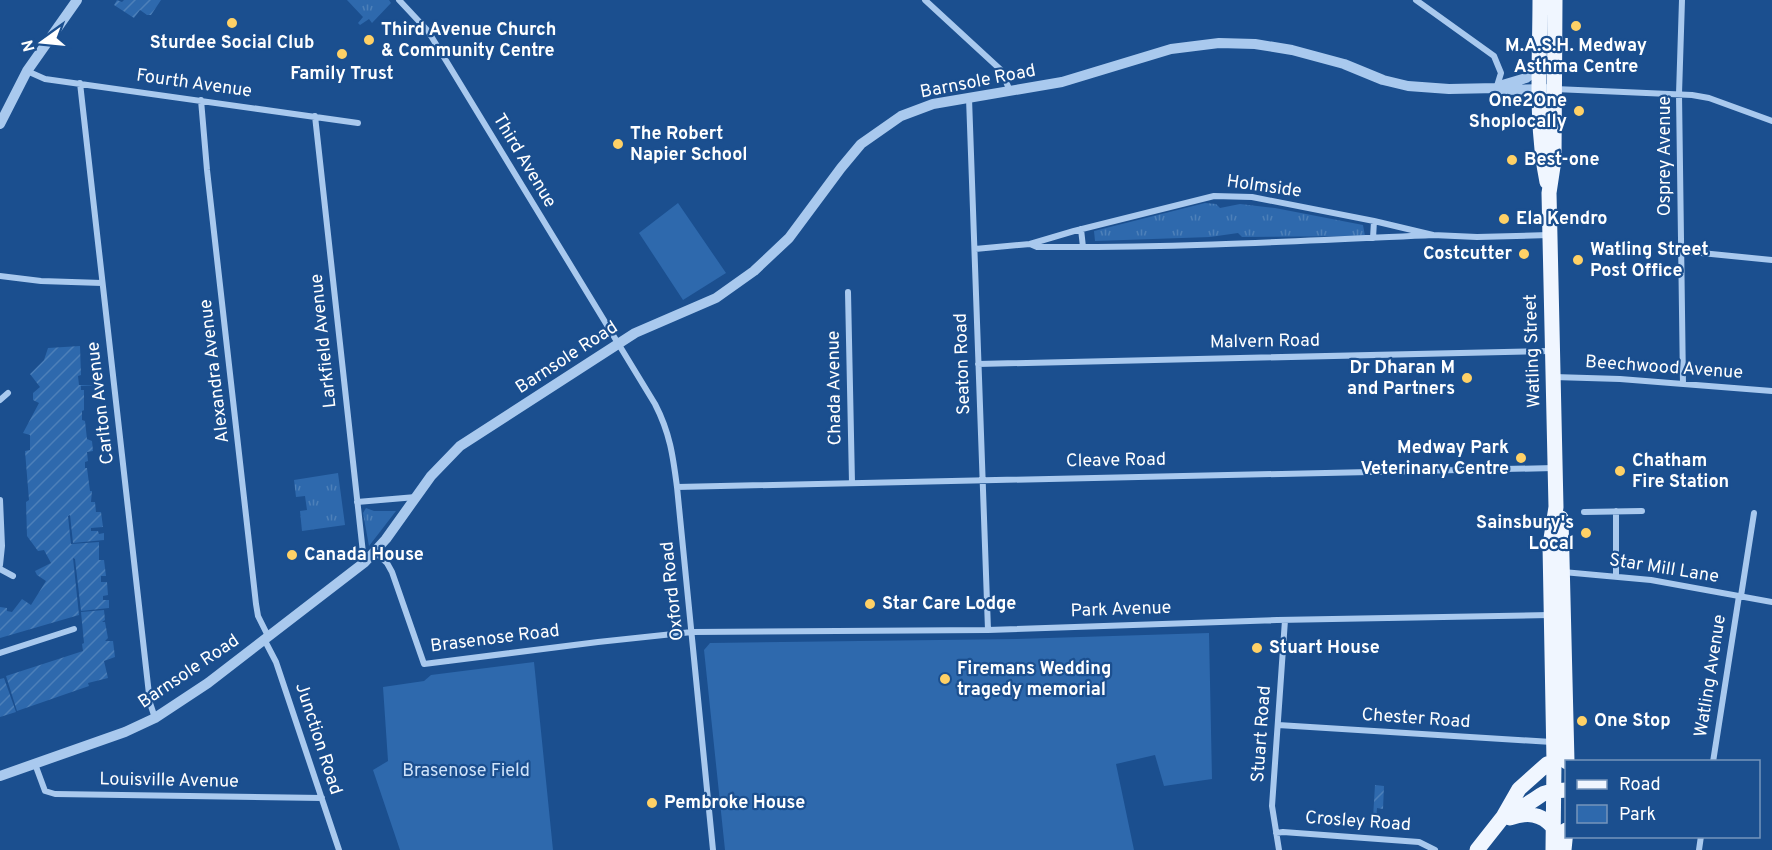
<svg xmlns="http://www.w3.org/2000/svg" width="1772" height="850" font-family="Overpass,sans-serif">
<defs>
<pattern id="grass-tufts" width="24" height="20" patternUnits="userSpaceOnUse" patternTransform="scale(1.5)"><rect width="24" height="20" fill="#2e69ad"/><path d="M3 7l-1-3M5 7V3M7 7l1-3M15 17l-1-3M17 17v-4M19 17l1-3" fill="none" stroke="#4d80b9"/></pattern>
<pattern id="garden-furrows" width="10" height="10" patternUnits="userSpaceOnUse" patternTransform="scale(1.5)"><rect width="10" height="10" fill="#2e69ad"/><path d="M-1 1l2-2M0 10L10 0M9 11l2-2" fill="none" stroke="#4d80b9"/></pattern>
</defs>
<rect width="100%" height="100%" fill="#1b4f8f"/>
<path fill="url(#grass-tufts)" d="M347,0H389L391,3L372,23L369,19L360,25L358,23L363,17Z
M1205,203L1216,204L1220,208L1240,204L1275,208L1363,225L1365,236L1242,237L1238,233L1210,237L1095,241L1094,231Z
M338,473L345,525L302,531L300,511L307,510L305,496L296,497L294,480Z
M366,508L374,511H396L369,546L363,513Z"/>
<path fill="#2e69ad" d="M678,203L726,273L683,300L639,233Z
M1209,633L1212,779L1164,786L1155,755L1116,764L1134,850H725L704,650L710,643L1016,639Z
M534,662L553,850H400L373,770L388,761L383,687L424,681L431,675Z"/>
<path fill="url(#garden-furrows)" d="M117,0L122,2L124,0H161L151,15H147L140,10L134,18L114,5Z
M80,346L81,375L78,376L79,385H99L81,386V390H84V410L82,411V420L85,421L87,439L92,441L93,451L87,452L88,461L85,462V468H87L90,491H92L91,502H95L96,512H101L103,527L91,528V531H98L99,534L104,533V540L73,543L70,515L68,516L71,544L99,542V560H104L106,576H101V582H107L108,595L103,596V600H109V608L81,611L75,559L73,558L79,615L0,638V607L7,608V611L12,612L22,599L31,605L46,581L37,575L35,571L51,563L44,550L38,551L27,536L26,502L29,500L25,451L30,450V435L23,433L39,403L33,400V393L40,387L30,374L44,360L48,348Z
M104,610L105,620L102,622H105L108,638L105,641H113L115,657L104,661L108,678L88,683L89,686L17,711L6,676L83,651L82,644L84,643L81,612Z
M4,678L16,712L0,717V679Z
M1375,785L1384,786L1383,809L1377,808L1376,818H1373Z"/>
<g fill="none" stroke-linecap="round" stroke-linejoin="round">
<path stroke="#a9c9ee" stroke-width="6" d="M399,0L428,31L655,404C670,433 673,456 677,487L713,850
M925,0L1001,70L1010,91
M1416,0L1494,56L1501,73L1497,86
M1682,0L1679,94L1683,384
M27,71L45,79L358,123
M80,83L150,703L155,718
M1555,89L1692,95L1709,98L1772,121
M969,98L988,630
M201,100L207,170L256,604L258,616L268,636
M315,116L364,562
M1081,229L1083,247
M1433,235L1477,237L1549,235
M1373,238L1374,221
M975,249L1030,244L1037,247C1169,248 1301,241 1433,235L1374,221L1252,197L1214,196L1074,231L1030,244
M1681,251L1772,260
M0,276L41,281L102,283
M848,292L852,483
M978,364L1551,351
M1554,377L1620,379L1772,391
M0,400L8,393
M677,487L1554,468
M0,500L2,546L0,565
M357,502L416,497
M1616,511V576
M1584,512L1642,511
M375,552L387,563L392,572L424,664L598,642L692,632L988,630L1277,620L1550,615
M0,569L13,576
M1563,572L1651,580L1772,602
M1741,596L1754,513
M264,639L276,662L339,850
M0,653L74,629
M1278,725L1552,742
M1713,762L1739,596
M35,764L45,791L55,794L322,798
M1276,833L1283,832L1419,842L1435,850
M1279,850L1272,806L1285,620
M1699,850L1701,836"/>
<path stroke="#a9c9ee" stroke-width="10" d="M1499,86L1526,78L1540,67
M0,124L27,71L77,0
M0,776L125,732L155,718L208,683L365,562L386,539L431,476L460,446L635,333L716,298L754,271L789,238L841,168L861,144L901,116L933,104L1062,82L1171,49L1219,43L1255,44L1292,50L1344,64L1383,80L1408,86L1449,89L1497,88L1502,90L1545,89"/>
<path stroke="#f0f6ff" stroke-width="15" d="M1540,0C1540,60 1535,123 1547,182
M1561,518L1567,762
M1506,812C1518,811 1531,802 1541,795C1548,790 1559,791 1566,790
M1510,818C1527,812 1541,813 1553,827
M1477,850L1503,817L1519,789L1547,764L1554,762
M1553,850L1554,762L1550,545L1556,507L1549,193L1554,160L1555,0
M1564,850L1566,830"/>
</g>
<g fill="#ffd166" stroke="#1b4f8f" stroke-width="2">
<circle cx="232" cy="23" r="6"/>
<circle cx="1576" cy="26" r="6"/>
<circle cx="369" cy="40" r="6"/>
<circle cx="342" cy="54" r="6"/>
<circle cx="1579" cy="111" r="6"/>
<circle cx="618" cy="144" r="6"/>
<circle cx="1512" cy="160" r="6"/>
<circle cx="1504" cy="219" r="6"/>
<circle cx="1524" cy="254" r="6"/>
<circle cx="1578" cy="260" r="6"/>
<circle cx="1467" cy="378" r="6"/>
<circle cx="1521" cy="458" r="6"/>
<circle cx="1620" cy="471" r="6"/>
<circle cx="1586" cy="533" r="6"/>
<circle cx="292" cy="555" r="6"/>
<circle cx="870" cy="604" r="6"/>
<circle cx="1257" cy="648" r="6"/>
<circle cx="945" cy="679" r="6"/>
<circle cx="1582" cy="721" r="6"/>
<circle cx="652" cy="803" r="6"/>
</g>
<g text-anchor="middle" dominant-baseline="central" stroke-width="4.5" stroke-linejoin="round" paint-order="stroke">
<g font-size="18" font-weight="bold" fill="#fff" stroke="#1b4f8f" text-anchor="start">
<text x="381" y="30">Third Avenue Church<tspan x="381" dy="21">&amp; Community Centre</tspan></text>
<text x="232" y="43" text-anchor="middle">Sturdee Social Club</text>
<text x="1576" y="46" text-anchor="middle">M.A.S.H. Medway<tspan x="1576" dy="21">Asthma Centre</tspan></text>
<text x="342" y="74" text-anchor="middle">Family Trust</text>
<text x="1567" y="101" text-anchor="end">One2One<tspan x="1567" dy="21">Shoplocally</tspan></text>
<text x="630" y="134">The Robert<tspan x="630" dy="21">Napier School</tspan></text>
<text x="1524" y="160">Best-one</text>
<text x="1516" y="219">Ela Kendro</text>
<text x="1590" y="250">Watling Street<tspan x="1590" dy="21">Post Office</tspan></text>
<text x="1512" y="254" text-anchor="end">Costcutter</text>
<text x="1455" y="368" text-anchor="end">Dr Dharan M<tspan x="1455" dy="21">and Partners</tspan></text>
<text x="1509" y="448" text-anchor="end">Medway Park<tspan x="1509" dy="21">Veterinary Centre</tspan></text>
<text x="1632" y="461">Chatham<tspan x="1632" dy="21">Fire Station</tspan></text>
<text x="1574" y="523" text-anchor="end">Sainsbury's<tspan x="1574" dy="21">Local</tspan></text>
<text x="304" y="555">Canada House</text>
<text x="882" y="604">Star Care Lodge</text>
<text x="1269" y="648">Stuart House</text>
<text x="957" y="669">Firemans Wedding<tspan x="957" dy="21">tragedy memorial</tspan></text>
<text x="1594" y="721">One Stop</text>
<text x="664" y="803">Pembroke House</text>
</g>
<g font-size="18" fill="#fff" stroke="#1b4f8f">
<text transform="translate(978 82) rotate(-11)">Barnsole Road</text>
<text transform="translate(194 84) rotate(8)">Fourth Avenue</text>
<text transform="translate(1665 156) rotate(-90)">Osprey Avenue</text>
<text transform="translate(524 161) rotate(59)">Third Avenue</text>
<text transform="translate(1264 187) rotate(8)">Holmside</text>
<text transform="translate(324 341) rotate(-96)">Larkfield Avenue</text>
<text transform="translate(1265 342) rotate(-1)">Malvern Road</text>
<text transform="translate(1533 351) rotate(-92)">Watling Street</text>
<text transform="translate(567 358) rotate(-33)">Barnsole Road</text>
<text transform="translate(963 364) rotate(-92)">Seaton Road</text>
<text transform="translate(1664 368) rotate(4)">Beechwood Avenue</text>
<text transform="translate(215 371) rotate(-97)">Alexandra Avenue</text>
<text transform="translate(835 388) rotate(-91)">Chada Avenue</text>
<text transform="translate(101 403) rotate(-97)">Carlton Avenue</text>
<text transform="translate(1116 461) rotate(-1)">Cleave Road</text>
<text transform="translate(1664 569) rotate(9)">Star Mill Lane</text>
<text transform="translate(673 591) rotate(-96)">Oxford Road</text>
<text transform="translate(1121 610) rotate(-2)">Park Avenue</text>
<text transform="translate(495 639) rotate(-7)">Brasenose Road</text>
<text transform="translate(189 672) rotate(-34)">Barnsole Road</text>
<text transform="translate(1711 676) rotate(-81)">Watling Avenue</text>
<text transform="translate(1416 719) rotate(4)">Chester Road</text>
<text transform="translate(1262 734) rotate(-86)">Stuart Road</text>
<text transform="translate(318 739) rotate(72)">Junction Road</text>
<text transform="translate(169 781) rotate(1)">Louisville Avenue</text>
<text transform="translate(1358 822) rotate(4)">Crosley Road</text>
</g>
<g font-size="18" fill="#cfe3fa" stroke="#1b4f8f">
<text x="466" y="771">Brasenose Field</text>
</g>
</g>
<rect x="1565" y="760" width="195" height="78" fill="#1b4f8f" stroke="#7695bc" stroke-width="1.5"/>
<rect x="1577" y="780" width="30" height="9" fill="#f0f6ff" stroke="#7695bc" stroke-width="1.5"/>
<text x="1619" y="790" font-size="18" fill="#ffffff">Road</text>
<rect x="1577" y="805" width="30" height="18" fill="#2e69ad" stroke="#7695bc" stroke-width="1.5"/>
<text x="1619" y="820" font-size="18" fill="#ffffff">Park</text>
<g transform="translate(42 42) rotate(255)" stroke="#1b4f8f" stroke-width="4.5" paint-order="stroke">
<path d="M0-4.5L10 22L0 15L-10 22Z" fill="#ffffff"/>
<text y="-9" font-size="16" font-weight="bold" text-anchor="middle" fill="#ffffff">N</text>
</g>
</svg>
